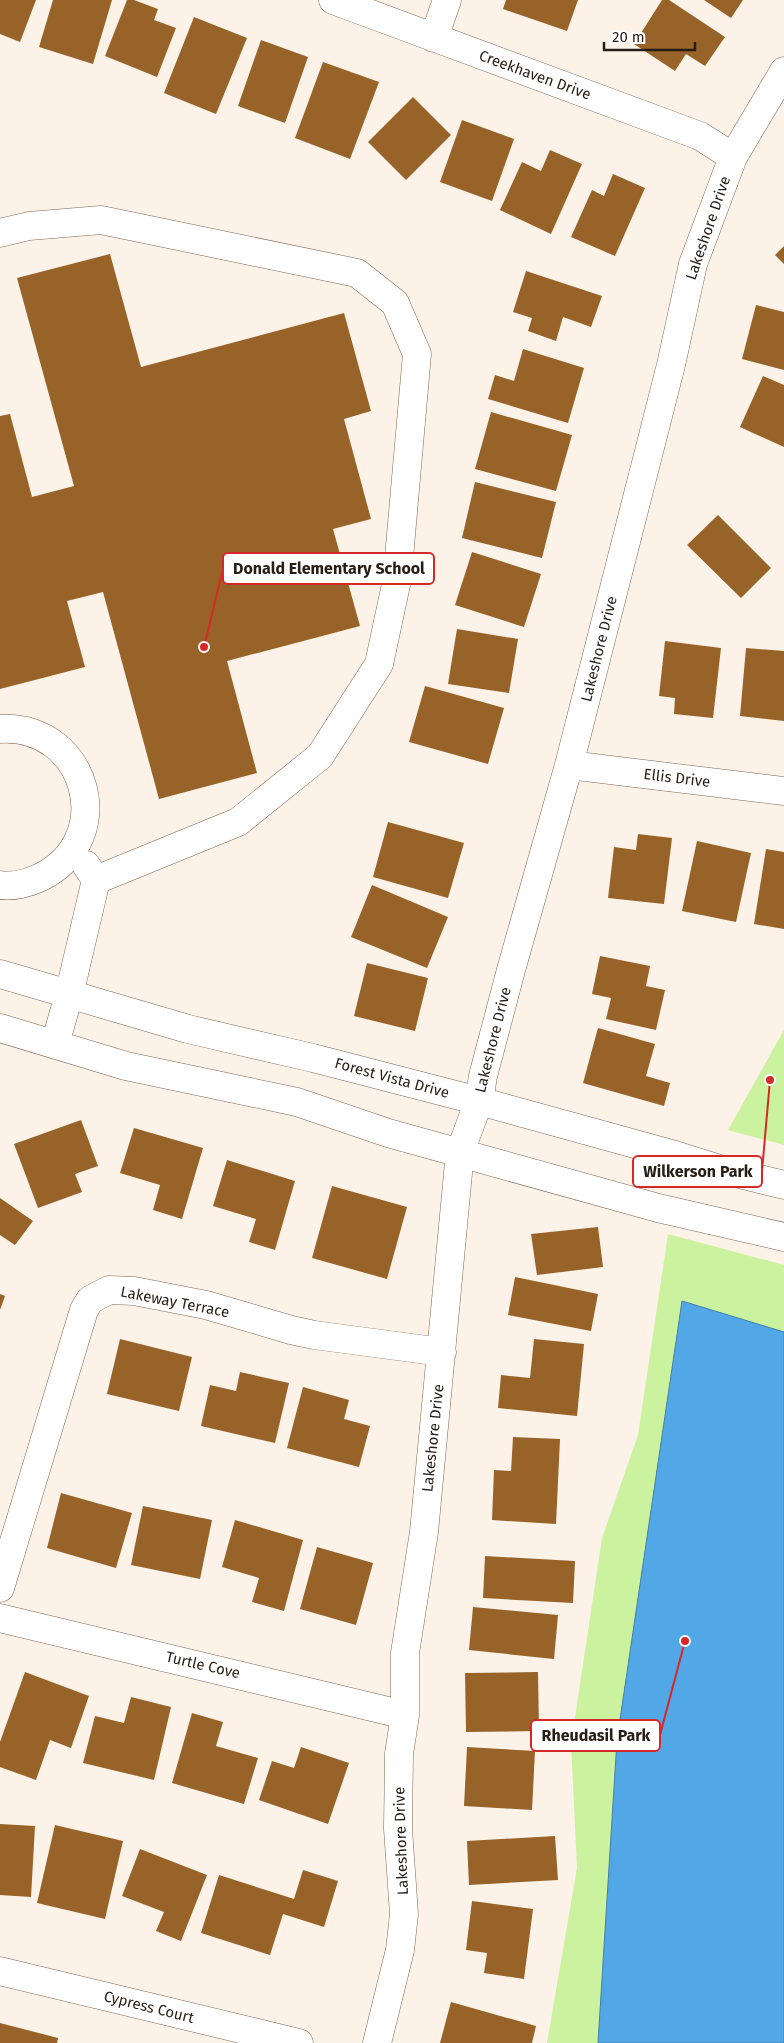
<svg xmlns="http://www.w3.org/2000/svg" width="784" height="2043" font-family="'Fira Sans',sans-serif">
<rect width="100%" height="100%" fill="#fcf2e8"/>
<path fill="#cbf29e" d="M784,1030V1145L728,1130Z
M668,1234L784,1265V2043H547L577,1868L571,1744L602,1538L638,1435Z"/>
<path fill="#52a7e7" stroke="#457ea8" d="M682,1301L784,1332V2043H598L617,1740Z"/>
<path fill="#986329" d="M0,0H36L20,42L0,34Z
M53,0H112L93,64L39,47Z
M127,0H134L158,9L154,20L176,28L157,77L105,56Z
M506,0H578L567,31L503,9Z
M662,0H669L725,37L705,66L686,54L675,71L634,44Z
M704,0H743L731,18Z
M194,17L247,38L216,114L164,93Z
M261,40L308,57L285,123L238,106Z
M323,62L379,82L350,159L295,138Z
M413,97L451,135L406,180L368,142Z
M462,120L514,139L492,201L440,182Z
M550,150L582,164L551,234L500,210L522,162L541,171Z
M613,174L645,188L615,256L571,237L592,190L604,196Z
M784,246V264L775,255Z
M110,254L141,367L344,313L371,411L344,419L371,519L333,529L360,626L227,661L257,773L159,799L103,592L67,601L85,667L0,689V416L10,414L32,497L74,486L17,278Z
M526,271L602,296L591,327L563,317L556,341L528,331L532,318L513,312Z
M756,305L784,312V370L742,359Z
M523,349L584,368L568,423L488,399L495,375L514,381Z
M763,376L784,385V447L740,427Z
M491,412L572,435L556,491L475,469Z
M475,482L556,502L542,558L462,538Z
M718,515L771,568L741,598L687,545Z
M472,552L541,574L524,627L455,605Z
M457,629L518,639L509,693L448,684Z
M665,641L721,648L713,718L674,714L675,698L659,696Z
M746,648L784,651V721L740,716Z
M425,686L504,708L488,764L409,742Z
M388,822L464,843L448,898L373,877Z
M638,834L672,838L664,904L608,898L614,847L636,850Z
M697,841L751,853L736,922L682,911Z
M766,849L784,852V929L754,924Z
M372,885L448,917L427,968L351,937Z
M600,956L650,966L646,986L665,990L656,1030L606,1019L611,998L592,994Z
M367,963L428,978L415,1031L354,1016Z
M598,1028L655,1044L646,1076L670,1083L664,1106L583,1083Z
M81,1120L98,1166L75,1174L82,1192L38,1208L14,1144Z
M134,1128L203,1148L182,1219L153,1210L160,1185L120,1173Z
M227,1160L295,1181L275,1250L249,1242L256,1219L213,1206Z
M332,1186L407,1207L387,1279L312,1258Z
M0,1198L33,1221L15,1245L0,1235Z
M598,1227L603,1267L537,1275L531,1234Z
M515,1277L598,1294L591,1331L508,1315Z
M0,1294L5,1296L0,1310Z
M120,1339L192,1357L179,1411L107,1394Z
M534,1339L584,1344L577,1416L498,1408L501,1375L530,1378Z
M240,1372L289,1383L275,1443L201,1426L210,1385L236,1391Z
M303,1387L349,1400L344,1419L370,1426L359,1467L287,1448Z
M513,1437L560,1439L556,1524L492,1520L494,1470L511,1471Z
M61,1493L132,1513L116,1568L47,1548Z
M143,1506L212,1520L200,1579L131,1565Z
M235,1520L303,1540L284,1611L252,1602L259,1578L222,1567Z
M317,1547L373,1563L356,1625L300,1609Z
M485,1556L575,1561L573,1603L483,1598Z
M473,1607L558,1615L554,1659L469,1650Z
M25,1672L89,1696L71,1748L50,1740L36,1780L0,1767V1742Z
M538,1672L539,1731L466,1732L465,1673Z
M131,1697L171,1707L154,1780L83,1763L95,1716L124,1723Z
M192,1713L223,1722L216,1746L258,1758L244,1804L172,1783Z
M301,1747L349,1763L328,1824L259,1800L272,1761L294,1768Z
M467,1747L535,1751L532,1810L464,1806Z
M0,1824L35,1826L31,1897L0,1895Z
M55,1825L123,1841L105,1919L37,1903Z
M555,1836L558,1880L469,1885L467,1841Z
M140,1849L207,1875L181,1941L156,1931L164,1912L122,1896Z
M303,1870L338,1881L324,1927L283,1914L270,1955L201,1933L219,1875L294,1899Z
M472,1901L533,1909L524,1979L484,1973L487,1953L466,1950Z
M451,2002L536,2026L532,2043H440Z
M0,2023L58,2038L57,2043H0Z"/>
<g fill="none" stroke-linecap="round" stroke-linejoin="round">
<g stroke="#7e6753" stroke-width="29">
<path id="minor" d="M333,0L700,136L733,157
M434,38L447,0
M0,233L29,226L101,220L357,273L395,303L417,354L397,580L379,664L320,756L238,822L96,880
M0,729C87,724 119,838 41,877C29,883 13,887 0,885
M569,765L784,791
M69,995L96,880L86,865
M0,1588L84,1310L90,1300L109,1290L134,1291L206,1305L291,1330L314,1335L442,1352
M0,1618L405,1715
M0,1971L299,2043
M377,2043L400,1950L404,1914L398,1829L399,1754L405,1715V1653L424,1532L460,1152L479,1101L483,1076L511,970L569,765L671,365L693,264L733,157L784,71"/>
</g>
<g stroke="#7e6753" stroke-width="29">
<path id="major" d="M0,974L188,1029L313,1058L479,1101L675,1155L723,1170L784,1185
M0,1028L126,1066L297,1102L388,1133L658,1208L784,1237
M55,1044L69,995"/>
</g>
<use href="#minor" stroke="#fff" stroke-width="28"/>
<use href="#major" stroke="#fff" stroke-width="28"/>
</g>
<g text-anchor="middle" dominant-baseline="central" stroke-width="4" stroke-linejoin="round" paint-order="stroke">
<g font-size="15" fill="#261d15" stroke="#fff">
<text transform="translate(535 75) rotate(20)">Creekhaven Drive</text>
<text transform="translate(708 228) rotate(-71)">Lakeshore Drive</text>
<text transform="translate(599 649) rotate(-76)">Lakeshore Drive</text>
<text transform="translate(677 778) rotate(7)">Ellis Drive</text>
<text transform="translate(493 1040) rotate(-76)">Lakeshore Drive</text>
<text transform="translate(392 1078) rotate(15)">Forest Vista Drive</text>
<text transform="translate(175 1302) rotate(11)">Lakeway Terrace</text>
<text transform="translate(433 1438) rotate(-84)">Lakeshore Drive</text>
<text transform="translate(203 1665) rotate(13)">Turtle Cove</text>
<text transform="translate(401 1841) rotate(-92)">Lakeshore Drive</text>
<text transform="translate(149 2007) rotate(14)">Cypress Court</text>
</g>
</g>
<path fill="none" stroke="#d62828" stroke-width="2" d="M204 647L223 569M770 1080L762 1171M685 1641L660 1735"/>
<g fill="#d62828" stroke="#fff" stroke-width="2">
<circle cx="204" cy="647" r="5"/>
<circle cx="770" cy="1080" r="5"/>
<circle cx="685" cy="1641" r="5"/>
</g>
<g fill="#fff" stroke="#d62828" stroke-width="2">
<rect x="223" y="553" width="211" height="31" rx="5"/>
<rect x="633" y="1156" width="129" height="31" rx="5"/>
<rect x="531" y="1720" width="129" height="31" rx="5"/>
</g>
<g font-size="16" text-anchor="middle" font-weight="bold" fill="#261d15">
<text x="329" y="574">Donald Elementary School</text>
<text x="698" y="1177">Wilkerson Park</text>
<text x="596" y="1741">Rheudasil Park</text>
</g>
<path d="M604 42v8h91v-8" fill="none" stroke="#261d15" stroke-width="2.5"/>
<text x="612" y="42" font-size="15" fill="#261d15" stroke="#ffffff" stroke-width="4" paint-order="stroke">20 m</text>
</svg>
